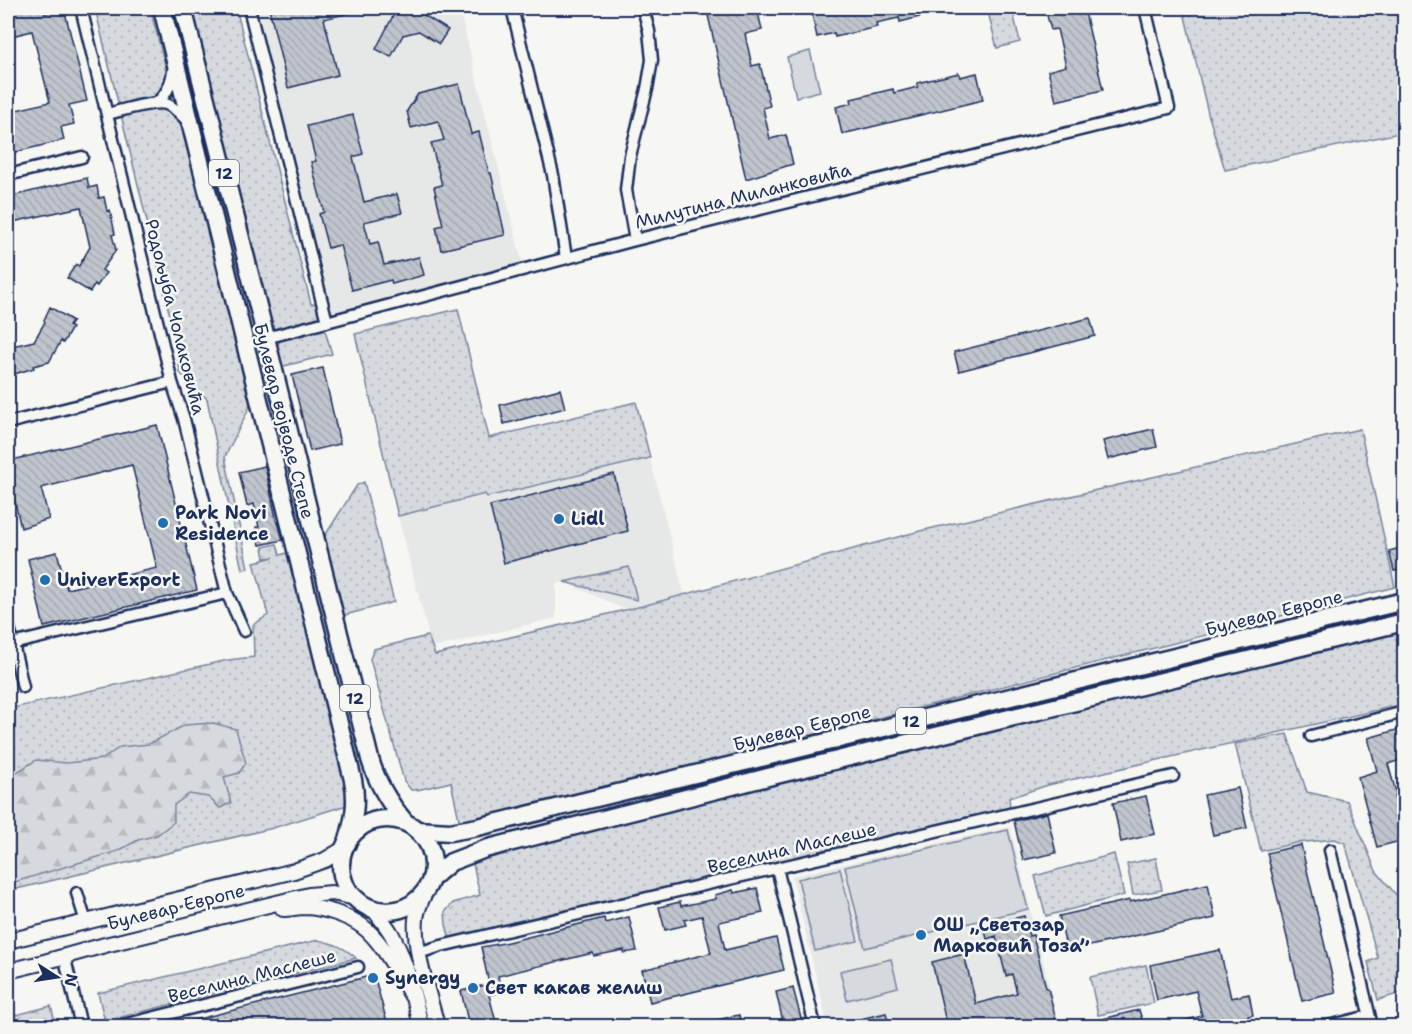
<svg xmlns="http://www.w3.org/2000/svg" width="1412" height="1034" font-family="'Shantell Sans',sans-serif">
<defs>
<pattern id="grass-dots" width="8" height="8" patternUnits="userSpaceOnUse" patternTransform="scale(1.5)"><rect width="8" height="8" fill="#d6d9dd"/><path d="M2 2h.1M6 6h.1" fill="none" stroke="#b7bbc0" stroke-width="1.8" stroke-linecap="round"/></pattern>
<pattern id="forest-firs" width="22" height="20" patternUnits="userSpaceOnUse" patternTransform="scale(1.5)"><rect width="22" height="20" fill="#d6d9dd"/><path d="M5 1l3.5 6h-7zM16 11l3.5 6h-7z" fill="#b7bbc0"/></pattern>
<pattern id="building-back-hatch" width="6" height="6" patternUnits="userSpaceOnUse" patternTransform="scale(1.5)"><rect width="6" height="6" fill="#c0c4cd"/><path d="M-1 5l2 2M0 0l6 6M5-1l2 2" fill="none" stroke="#a4a9b2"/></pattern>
</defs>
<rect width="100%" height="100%" fill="#f6f6f2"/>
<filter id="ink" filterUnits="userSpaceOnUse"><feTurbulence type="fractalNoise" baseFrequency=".0167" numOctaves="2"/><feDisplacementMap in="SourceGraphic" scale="12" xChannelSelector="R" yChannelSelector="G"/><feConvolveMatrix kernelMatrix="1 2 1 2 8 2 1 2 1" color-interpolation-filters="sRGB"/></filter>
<g filter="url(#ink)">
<path fill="#e6e7e7" d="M251,8H459L526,278L330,326Z
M650,458L684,594L630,608H622L564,582L556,584V618L432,648L398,516L486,494L487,497Z
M1010,827L1059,1026H828L792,876Z"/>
<path fill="url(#grass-dots)" stroke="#78849e" stroke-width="1.5" d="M95,8H150L253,400L225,457L248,568L242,570L207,399L180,373L177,345Z
M190,8H236L311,304L319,303L322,319L271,332Z
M987,8H1012L1020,42L997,48Z
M1183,8H1404V132L1225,170L1208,113Z
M458,309L489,438L636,402L650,458L487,497L485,494L398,516L355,334Z
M324,327L332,354L280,367L275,350L281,339Z
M1360,429L1395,587L460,824L451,782L417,790H411L404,781L370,659L374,649L428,636L435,655L642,606L920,531Z
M364,482L394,602L341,616L323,539L357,485Z
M277,544L280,555L291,552L347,781V805L273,828L8,891V709L228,660L254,657L253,625L268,615L254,562L274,557L265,558L263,547Z
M629,567L637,600L564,582Z
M1404,625V704L1048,785L1009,798L1010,807L671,886L450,939L446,925L445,912L453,903L480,895L473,864L477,861L492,856L916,747Z
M1287,734L1307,792L1347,801L1376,871L1404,904V992L1378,1000L1368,962L1378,958L1345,843L1335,839L1296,843L1261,851L1235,744Z
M1114,854L1124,895L1046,916L1035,876Z
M1156,858L1162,890L1133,895L1127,864Z
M318,940C335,944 344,947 356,958L121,1017L123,1026H106L98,993Z
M1146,965L1154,1003L1098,1015L1090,977Z
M51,1006L56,1026H8V1017Z"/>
<path fill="url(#forest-firs)" stroke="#78849e" stroke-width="1.5" d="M213,723L236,729L246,763L239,773L224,777L231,803L220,808L208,797L189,794L174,805V822L157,835L138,840L118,851L8,884V778L36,760L67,763L103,759L120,747L149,744L185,725Z"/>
<path fill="#d6d9dd" stroke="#78849e" stroke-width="1.5" d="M810,51L820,91L796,97L787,57Z
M1008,830L1028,909L865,948L845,867Z
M840,869L858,941L815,951L798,879Z
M891,959L898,987L847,1000L840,971Z"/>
<path fill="url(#building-back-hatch)" stroke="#1b2f5e" stroke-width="1.5" d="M8,8H43L45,13L64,8L87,101L69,105L74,124L61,127L64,140L8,154V112L50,102L32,31L8,37Z
M269,8H357L358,11L324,19L338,75L288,88Z
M393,8H413L414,9L448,30L439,44L419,31L403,35L391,57L376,49L394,14Z
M722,8H757L762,30L745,34L752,66L760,64L770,106L763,108L770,139L786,135L793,164L746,179L707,11Z
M823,8H943V11L900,22L899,18L876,23L877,27L835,37L834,33L817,37L811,10Z
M1045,8H1084L1103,90L1056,101L1048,71L1066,66L1057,29L1051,30Z
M959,73L960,77L977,73L983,100L842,134L836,107L852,103L851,99L893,89L894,93L918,87L917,83Z
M459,84L471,134L479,132L489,173H491L505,235L441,250L436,227L443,225L434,187L442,185L431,143L444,140L438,121L411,128L407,111L418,94Z
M353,115L363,154L353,157L364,202L397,194L402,213L364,222L370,244L378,242L384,265L419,257L424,275L392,284L391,280L352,290L340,245L328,248L319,214L324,212L311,162L316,161L307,126Z
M87,178L89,188L97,186L99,198L104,197L107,211L110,210L115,234L112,235L116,250L102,270L106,273L97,286L95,284L90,292L67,278L76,264L79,266L90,247L81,207L8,223V197Z
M50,307L73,321L69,326L72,328L63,343L61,341L49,362L33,366L34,368L11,375L8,368V347L34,341L45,322L44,320Z
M1090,318L1095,336L959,371L954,352Z
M323,368L340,444L310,451L292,375Z
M560,389L565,408L504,424L500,405Z
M157,425L197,590L44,627L28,559L57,552L67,589L157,568L132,465L41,488L49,519L21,528L8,472V461Z
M1153,429L1157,447L1108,459L1103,441Z
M265,466L277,523L278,522L283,540L260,545L256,527H259L254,504L247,506L239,472Z
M614,474L628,531L504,563L490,506Z
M1404,547V569L1394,571L1389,551Z
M1400,729L1402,735L1404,734V751L1401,752L1403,759L1388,764L1397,796H1395L1404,832V840L1377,847L1358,777L1377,771L1368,738Z
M1238,788L1247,828L1213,835L1204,795Z
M1146,796L1155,834L1121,842L1113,803Z
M1047,813L1056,853L1023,860L1014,821Z
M1301,845L1336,993L1302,1001L1267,853Z
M1208,884L1215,918L1067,951L1059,916L1130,900V902Z
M757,888L763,913L719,922L725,950L776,938L784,970L650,1002L642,970L711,953L702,916L684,920L686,925L665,930L659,907L680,902L681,906L716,899L715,895L733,890L734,893Z
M1024,916L1029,936L1033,935L1046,988H1048L1057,1024L1053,1025V1026H947L932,962L964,954L976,1004L1017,993L1012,974L1006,976L996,936L987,939L984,926Z
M629,917L637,951L624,953V950L594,956L593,953L498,976L501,992L489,995L497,1026H469L461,991L489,984L481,947L504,943L604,918L605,923Z
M1220,950L1231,998L1249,994L1253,1015L1230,1021L1231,1026H1174V1023L1202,1016L1196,991L1157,1000L1150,965Z
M374,975L388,1026H354L352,1019L322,1026H183L182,1023Z
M793,988L803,1026H784L776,992Z
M1139,1010L1144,1026H1087L1086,1023Z
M886,1013L889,1026H844L843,1023Z
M739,1015L742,1026H705L704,1023Z"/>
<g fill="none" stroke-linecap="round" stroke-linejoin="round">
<g stroke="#1b2f5e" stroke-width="15">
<path id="street" d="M81,8L172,382L184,419L227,593L244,631
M249,8L327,322
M512,8L553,175L566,258
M156,103C169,93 171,82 174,67
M107,114C120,111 155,100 166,104C175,107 182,116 189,122
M8,175L82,157
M635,240L626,190L630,156L647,89L652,60L649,31L643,8
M266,338L635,240L1169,108L1145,8
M8,423L172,382
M8,623L23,687
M12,644L227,593
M1311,736L1404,712
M1330,850L1372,1026
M777,868L815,1026
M77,893L86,922
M418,953L441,946L1173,776
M64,955L81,1026
M119,1026L358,967
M1328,1026L1369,1016"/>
</g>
<g stroke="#1b2f5e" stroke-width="18">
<path id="secondary" d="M429,884C424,895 417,907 416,919C413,949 430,997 437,1026
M373,908C379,917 387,926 392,935C407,963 414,996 421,1026
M283,909C290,909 298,907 306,907C324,908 347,915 362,926C383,941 401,979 415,1001
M8,941L294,871L325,860L345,848
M8,971L37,964L105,945L309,895L332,893L356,898"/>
</g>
<g stroke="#1b2f5e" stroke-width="21">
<path id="primary" d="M162,8L353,780C358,804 353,822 347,844
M183,8L266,338L370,759C377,783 389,803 405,822
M341 865a46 46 0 1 1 92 0a46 46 0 1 1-92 0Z
M417,830L450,832L478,827L1404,601
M431,879L451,862L485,849L772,776L1404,622"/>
</g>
<use href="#street" stroke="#f6f6f2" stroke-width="10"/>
<use href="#secondary" stroke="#f6f6f2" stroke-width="14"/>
<use href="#primary" stroke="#f6f6f2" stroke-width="16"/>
</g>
</g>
<g fill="#1f6fb2" stroke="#f6f6f2" stroke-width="2">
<circle cx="559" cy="519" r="6"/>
<circle cx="163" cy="523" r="6"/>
<circle cx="45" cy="580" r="6"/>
<circle cx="921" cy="935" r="6"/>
<circle cx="373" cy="978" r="6"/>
<circle cx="473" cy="988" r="6"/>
</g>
<g text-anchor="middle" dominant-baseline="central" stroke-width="5" stroke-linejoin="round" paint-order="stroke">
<g fill="#f6f6f2" stroke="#5d6b8a" stroke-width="1.5">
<rect x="209" y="160" width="30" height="26" rx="4.5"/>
<rect x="340" y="685" width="30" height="26" rx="4.5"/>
<rect x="896" y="708" width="30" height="26" rx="4.5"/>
</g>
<g font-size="16" font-weight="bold" fill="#1b2f5e">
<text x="224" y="173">12</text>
<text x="355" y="698">12</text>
<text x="911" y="721">12</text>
</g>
<g font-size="18" fill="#1b2f5e" stroke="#f6f6f2">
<text transform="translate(743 196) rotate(-14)">Милутина Миланковића</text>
<text transform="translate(175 317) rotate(76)">Родољуба Чолаковића</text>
<text transform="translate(284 421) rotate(76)">Булевар војводе Степе</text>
<text transform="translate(1274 613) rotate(-14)">Булевар Европе</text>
<text transform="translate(802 728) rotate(-14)">Булевар Европе</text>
<text transform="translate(792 848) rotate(-13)">Веселина Маслеше</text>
<text transform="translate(176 907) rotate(-14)">Булевар Европе</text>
<text transform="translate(252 976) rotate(-14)">Веселина Маслеше</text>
</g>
<g font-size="18" font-weight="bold" fill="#1b2f5e" stroke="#f6f6f2" text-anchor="start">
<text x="175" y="513">Park Novi<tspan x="175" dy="21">Residence</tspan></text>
<text x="571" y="519">Lidl</text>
<text x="57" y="580">UniverExport</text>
<text x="933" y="925">ОШ „Светозар<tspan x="933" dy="21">Марковић Тоза”</tspan></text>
<text x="385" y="978">Synergy</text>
<text x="485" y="988">Свет какав желиш</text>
</g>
</g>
<rect width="1412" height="1034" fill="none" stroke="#f6f6f2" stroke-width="30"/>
<rect x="15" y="15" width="1382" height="1004" fill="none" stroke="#1b2f5e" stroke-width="2" filter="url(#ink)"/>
<g transform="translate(57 977) rotate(102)" stroke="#f6f6f2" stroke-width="4.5" paint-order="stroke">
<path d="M0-4.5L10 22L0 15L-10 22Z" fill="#1b2f5e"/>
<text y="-9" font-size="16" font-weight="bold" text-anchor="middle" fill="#1b2f5e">N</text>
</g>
</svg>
